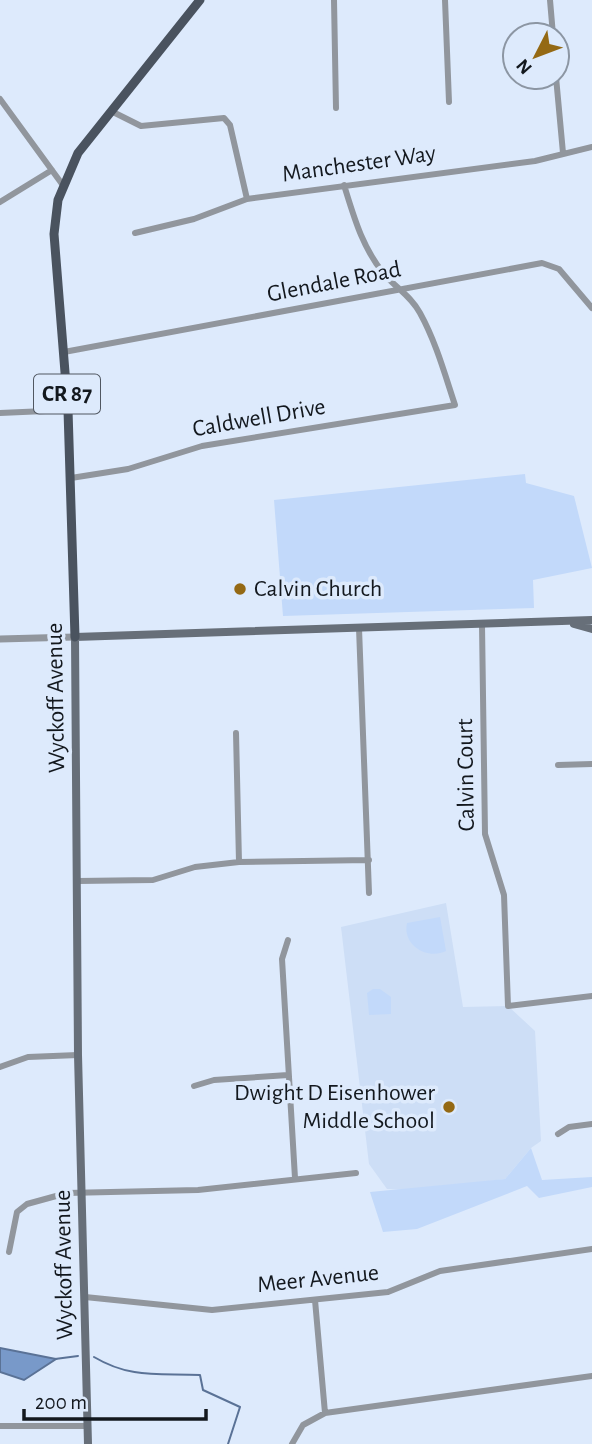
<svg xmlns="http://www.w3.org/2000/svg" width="592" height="1444" font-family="'Alegreya Sans',sans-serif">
<rect width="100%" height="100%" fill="#ddeafc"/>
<path fill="#cddef6" d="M446,903L463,1007L508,1006L535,1031L541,1141L531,1148L505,1179L419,1190L387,1189L369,1164L341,927Z"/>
<path fill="#c2d9fa" d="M525,474L526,483L574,496L592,568L533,580L534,608L283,616L274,500Z
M440,917L446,951C427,960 402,945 407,923Z
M373,989H380L391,997V1014L369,1015L367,993Z
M531,1148L542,1180L592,1177V1187L539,1198L527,1186L417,1229L383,1232L370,1192L505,1179Z"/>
<path fill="#7899c9" stroke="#5a7296" stroke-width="2" d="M0,1348L56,1359L24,1380L0,1372Z"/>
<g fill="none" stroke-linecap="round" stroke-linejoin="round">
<path stroke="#5a7296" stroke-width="2" d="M94,1357C131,1379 159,1373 200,1375L203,1390L240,1407L228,1444
M55,1359L78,1356"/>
<path stroke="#91969d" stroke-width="6" d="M334,0L336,108
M445,0L449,102
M550,0L553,35
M556,77L563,153
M0,99L62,184
M113,112L141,126L224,118L230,125L247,199
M0,202L52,170
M135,233L194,219L247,199L535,161L592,147
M64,352L542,263L559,269L592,308
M0,413L68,410
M71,478L128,469L202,446L455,405C445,375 436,342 420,313C411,296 396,288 384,274C362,247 354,217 344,185
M482,625L485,834L504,895L508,1006L592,996
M359,628L369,893
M236,733L239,862
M558,765L592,764
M78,881L153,880L195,867L239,862L369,860
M288,940L282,959L295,1178
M0,1067L28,1057L78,1055
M194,1086L214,1080L288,1075
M558,1134L569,1127L592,1124
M9,1252L17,1212L27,1204L67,1193L198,1190L356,1173
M85,1297L212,1310L388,1292L440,1271L592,1249
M315,1300L325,1413
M0,1426H87
M292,1444L303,1425L325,1413L592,1376"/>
<path stroke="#91969d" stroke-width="7" d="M0,639L75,637"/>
<path stroke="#676f79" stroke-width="8" d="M574,624L592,629
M88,1444L78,1055L75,637L592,620"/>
<path stroke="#4a535f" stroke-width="9" d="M75,637L68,410L54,234L58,200L78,153L200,0"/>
</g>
<g fill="#946914" stroke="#ddeafc" stroke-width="2.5">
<circle cx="240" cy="589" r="7"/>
<circle cx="449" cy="1107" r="7"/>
</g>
<g text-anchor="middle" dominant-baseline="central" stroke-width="7" stroke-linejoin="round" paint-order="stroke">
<rect fill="#ddeafc" stroke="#505761" stroke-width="2" x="34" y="374.5" width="66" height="39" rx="5"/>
<g font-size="23" font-weight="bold" fill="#13181e">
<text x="67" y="394">CR 87</text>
</g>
<g font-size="24" fill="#13181e" stroke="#ddeafc">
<text transform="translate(359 164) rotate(-8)">Manchester Way</text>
<text transform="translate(334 282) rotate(-11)">Glendale Road</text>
<text transform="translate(259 418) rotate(-10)">Caldwell Drive</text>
<text transform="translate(56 698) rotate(-91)">Wyckoff Avenue</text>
<text transform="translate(466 775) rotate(-91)">Calvin Court</text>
<text transform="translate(64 1265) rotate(-91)">Wyckoff Avenue</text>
<text transform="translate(318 1279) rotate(-6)">Meer Avenue</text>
</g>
<g font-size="24" fill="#13181e" stroke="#ddeafc" text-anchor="start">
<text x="254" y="589">Calvin Church</text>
<text x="435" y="1093" text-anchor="end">Dwight D Eisenhower<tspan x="435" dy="28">Middle School</tspan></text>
</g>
</g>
<g transform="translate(536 56) rotate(228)"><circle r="33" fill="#ddeafc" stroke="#8c96a3" stroke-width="2"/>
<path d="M0-5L12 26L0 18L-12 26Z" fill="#946914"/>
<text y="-10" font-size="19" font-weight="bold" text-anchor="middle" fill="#13181e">N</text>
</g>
<path d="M24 1409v10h182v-10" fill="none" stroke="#13181e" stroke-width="3.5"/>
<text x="35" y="1409" font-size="21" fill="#13181e" stroke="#ddeafc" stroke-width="5" paint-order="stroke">200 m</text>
</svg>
